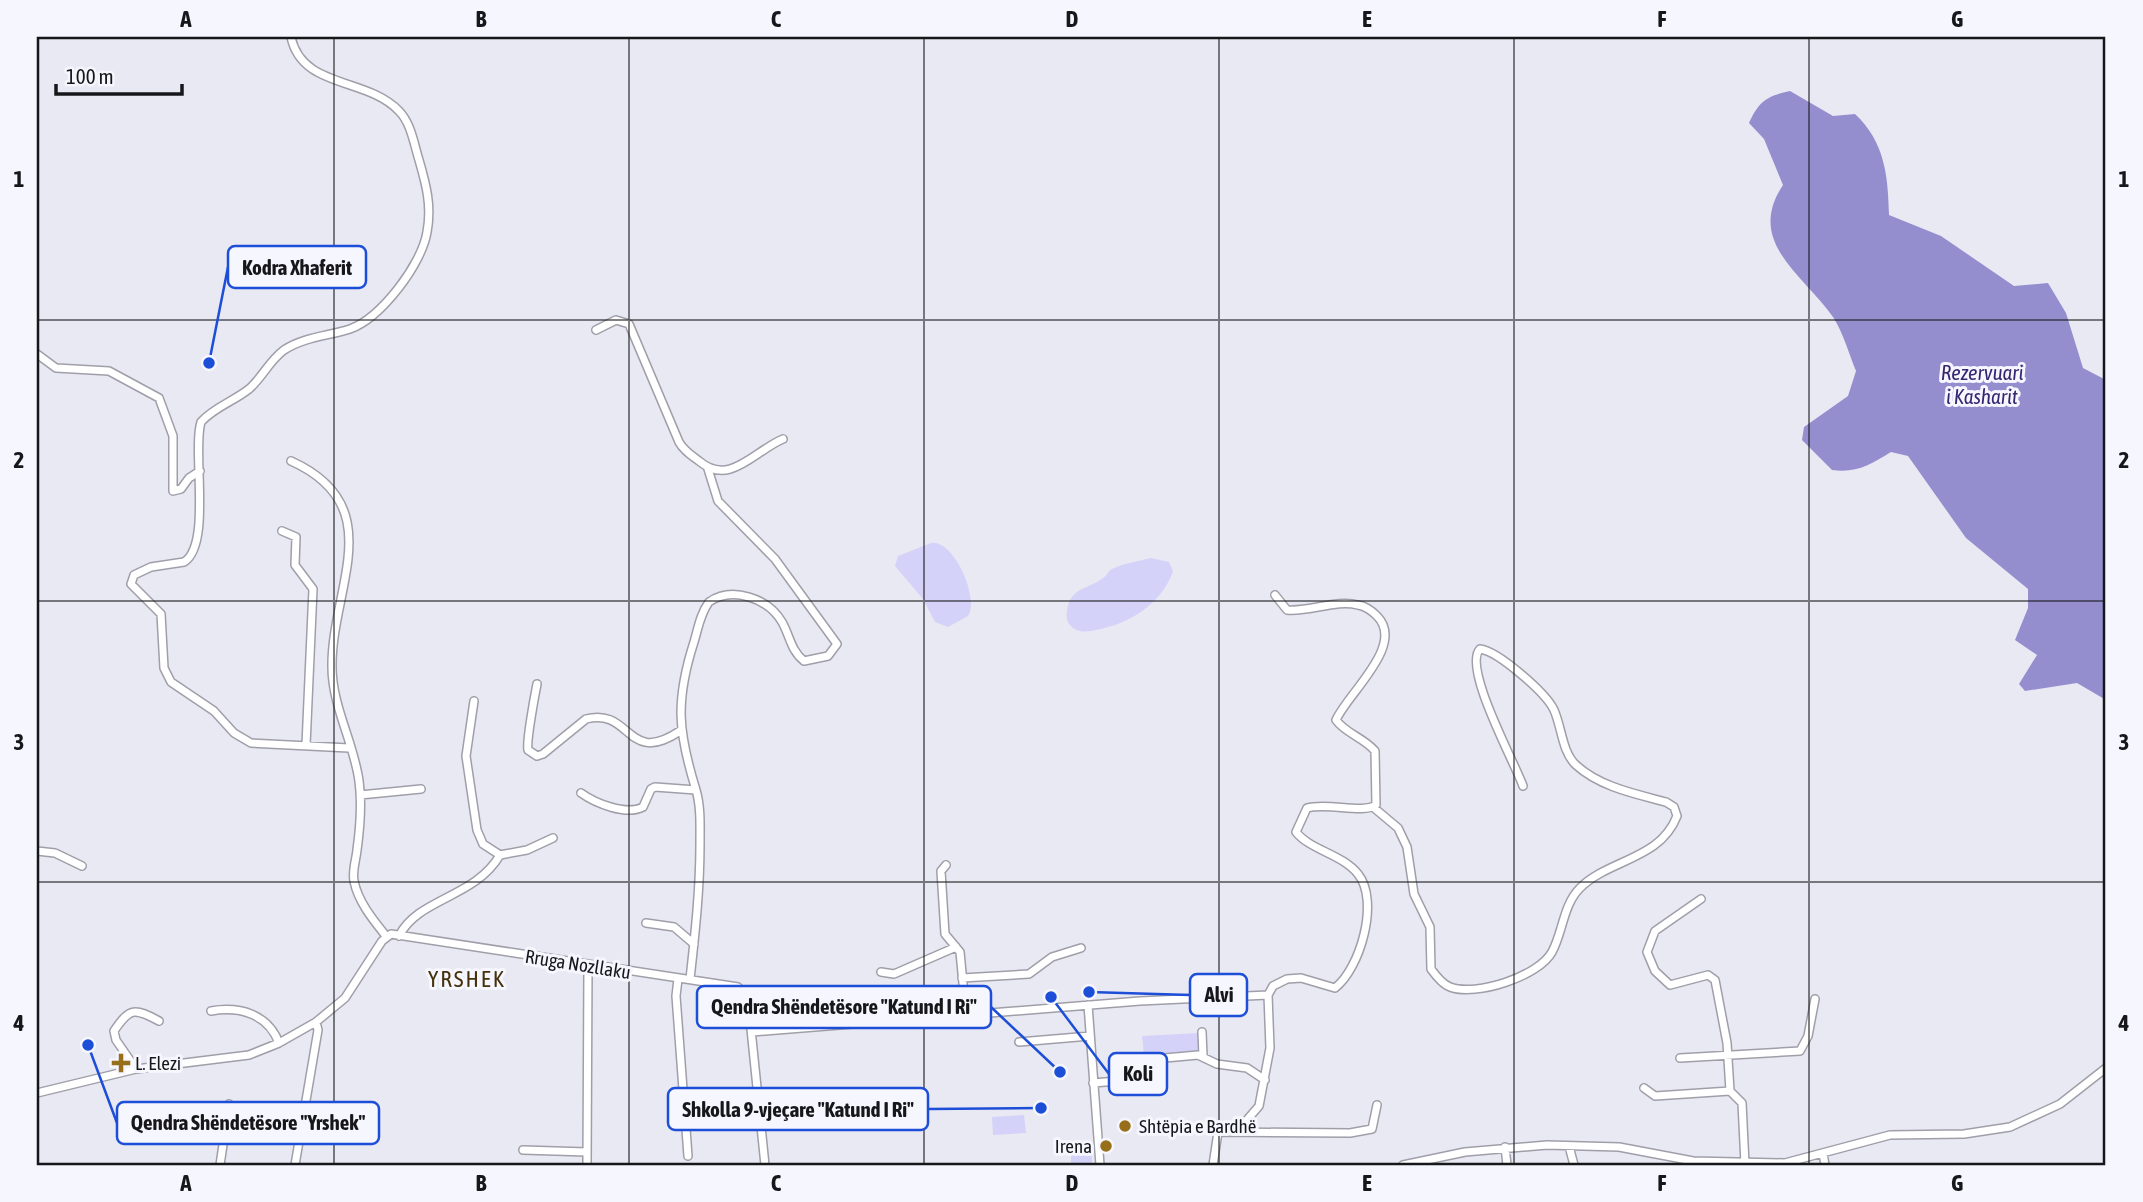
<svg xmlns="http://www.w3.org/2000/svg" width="2143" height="1202" font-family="'Asap Condensed',sans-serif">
<rect width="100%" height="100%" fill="#e9e9f3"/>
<path fill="#d4d2f8" d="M931,543C953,538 980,598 968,616L948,627L935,622L923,599L895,566L898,556Z
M1151,558L1169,562L1173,571C1162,604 1129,624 1096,630C1089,632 1076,633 1071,626C1067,623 1066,616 1067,611C1070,587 1087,590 1103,578C1108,575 1108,570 1114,568C1126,563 1139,561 1151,558Z
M1200,1033L1201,1051L1144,1055L1142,1036Z
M1024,1115L1026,1133L993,1135L992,1117Z
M1071,1145H1092V1165H1071Z"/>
<path fill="#948ecf" d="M1790,91L1833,116L1855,114C1885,142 1888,176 1889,215L1941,236L2014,286L2048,283L2066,313L2083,368L2106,380V700L2077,683L2025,691L2019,684L2037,655L2015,640L2028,608V589L1966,538L1908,456L1891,452C1870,465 1857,473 1832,470L1802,440L1804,427L1848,396L1856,371C1849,354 1843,332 1833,317C1803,274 1745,242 1783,185L1764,139L1749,123C1759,101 1767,96 1790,91Z"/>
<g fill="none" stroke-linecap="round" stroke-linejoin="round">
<g stroke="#a09fa9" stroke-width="10">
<path id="street" d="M291,37C302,89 367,77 399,111C411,123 414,144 419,160C426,184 432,206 427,232C422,264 381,318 350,329C328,336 304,337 284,350C269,361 262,378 249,389C234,401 213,408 201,422C192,451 212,545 184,562L151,567L134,575L131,584L161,614L164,668L171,682L214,711L234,733L251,743L349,748
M596,330L616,320L629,324L679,442C684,451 691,455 699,461C730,487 754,451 783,439
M37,354L56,368L109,371L159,398L173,436V491L181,489L189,478L200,471
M291,461C391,506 331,588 332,667C332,706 354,743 359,781C362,802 360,828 357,850C356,860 352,871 354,881C358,902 374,921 386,936
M282,531L296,537L295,565L313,589L306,745
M537,684C535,694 526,742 528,750L537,756L543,754L586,719C632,707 626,767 680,731
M474,701L466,756L477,830L483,844L500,855
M696,790C678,732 675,701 694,642C698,629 700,614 709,602C732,586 768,598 782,622C790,636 791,651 804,661L828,656L837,644L775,559L718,501L708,469
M581,793C595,803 626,816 643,807L651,789L655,787L696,790C701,807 700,826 700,844C700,890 695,934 690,979
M360,795L421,789
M1373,807L1398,828L1407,847L1414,894L1430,927L1431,969C1436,976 1442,984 1450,987C1476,997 1539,976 1552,952C1563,932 1563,905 1580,888C1609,859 1660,860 1677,816L1674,807L1666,802C1636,794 1600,787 1576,765C1562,752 1562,728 1554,710C1546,693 1498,651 1480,649C1462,667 1515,763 1523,786
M37,851L55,853L82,866
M946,865L941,871L945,934L960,952L966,1015
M1701,899L1655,931L1647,952L1655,971L1670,985L1708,975L1715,980L1727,1043L1730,1091L1742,1103L1745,1164
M646,923L674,927L694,944
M399,936C418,898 475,898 500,855L527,850L553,838
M881,972L894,974L956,947
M962,978L1029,974L1052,957L1081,948
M678,979L676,996L688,1156
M1088,1005L1100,1165
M211,1011C240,1006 268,1014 279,1043
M752,1032L1140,1001L1268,995
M1202,1032L1203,1056
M1019,1042L1090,1036
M1680,1058L1800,1051L1808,1036L1815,999
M136,1069L116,1040L114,1031C130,1007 135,1008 159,1021
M1093,1083L1154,1078L1160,1074L1162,1060L1165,1058L1198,1055L1217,1064L1247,1068L1265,1080
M1644,1088L1655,1096L1730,1091
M37,1093L136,1069L249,1055L279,1043L316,1022L345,998L382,941L391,934L738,987L748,1000L765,1165
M1222,1132L1350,1133L1372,1129L1377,1105
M1569,1146L1574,1165
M1505,1147L1507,1165
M523,1150L587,1152
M1823,1153L1825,1165
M220,1165L229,1104
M295,1165L318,1030L316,1022
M587,1165L588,965
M1213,1165L1218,1132L1246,1121L1259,1106L1270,1048L1268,995L1273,986L1287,979L1301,978L1335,988C1360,969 1380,901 1358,874C1342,854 1310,850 1296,832L1307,808C1327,802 1363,814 1376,805L1375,751C1364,738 1345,733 1336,720C1348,693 1406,645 1377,616C1372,611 1365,606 1358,605C1336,599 1311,612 1287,610L1275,595
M1403,1165L1465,1152L1547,1145L1619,1147L1693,1161L1785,1163L1890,1135L1964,1134L2010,1127L2060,1104L2106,1068"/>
</g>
<use href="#street" stroke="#fff" stroke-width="7"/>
</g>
<path fill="none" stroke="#17171b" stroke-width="2" stroke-opacity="0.55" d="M334,37V1165M629,37V1165M924,37V1165M1219,37V1165M1514,37V1165M1809,37V1165M37,320H2106M37,601H2106M37,882H2106"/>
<g fill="#976e1a" stroke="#f6f6fe" stroke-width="2.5">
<path d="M117.5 1052.5h7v7h7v7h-7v7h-7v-7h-7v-7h7z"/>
<circle cx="1125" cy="1126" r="7"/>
<circle cx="1106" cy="1146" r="7"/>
</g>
<g text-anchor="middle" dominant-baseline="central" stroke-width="6" stroke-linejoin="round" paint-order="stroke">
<g font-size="19" fill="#17171b" stroke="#f6f6fe">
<text transform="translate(578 964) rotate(9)">Rruga Nozllaku</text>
</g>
<g font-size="19" fill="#17171b" stroke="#f6f6fe" text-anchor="start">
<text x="135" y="1063">L. Elezi</text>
<text x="1139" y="1126">Shtëpia e Bardhë</text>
<text x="1092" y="1146" text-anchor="end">Irena</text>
</g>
<g font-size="21" font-style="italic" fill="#362571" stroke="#f6f6fe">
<text x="1982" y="372">Rezervuari<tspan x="1982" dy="24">i Kasharit</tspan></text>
</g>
<g font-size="23" letter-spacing="2" fill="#45310a" stroke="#f6f6fe">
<text x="467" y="979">YRSHEK</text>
</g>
</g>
<path fill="none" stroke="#1d4ed8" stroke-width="2.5" d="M209 363L228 267M1089 992L1190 995M1060 1072L991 1007M1051 997L1109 1074M1041 1108L928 1109M88 1045L117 1123"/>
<g fill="#1d4ed8" stroke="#f6f6fe" stroke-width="2.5">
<circle cx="209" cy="363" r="7"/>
<circle cx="1089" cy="992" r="7"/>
<circle cx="1060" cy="1072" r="7"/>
<circle cx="1051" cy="997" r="7"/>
<circle cx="1041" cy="1108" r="7"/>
<circle cx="88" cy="1045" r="7"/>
</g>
<g fill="#f6f6fe" stroke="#1d4ed8" stroke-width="2.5">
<rect x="228" y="246" width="138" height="42" rx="7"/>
<rect x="1190" y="974" width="57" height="42" rx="7"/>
<rect x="697" y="986" width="294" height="42" rx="7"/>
<rect x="1109" y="1053" width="58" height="42" rx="7"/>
<rect x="668" y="1088" width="260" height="42" rx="7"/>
<rect x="117" y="1102" width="262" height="42" rx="7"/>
</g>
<g font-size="21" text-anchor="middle" font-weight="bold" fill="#17171b">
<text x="297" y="275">Kodra Xhaferit</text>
<text x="1219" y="1002">Alvi</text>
<text x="844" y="1014">Qendra Shëndetësore "Katund I Ri"</text>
<text x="1138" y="1081">Koli</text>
<text x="798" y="1117">Shkolla 9-vjeçare "Katund I Ri"</text>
<text x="248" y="1130">Qendra Shëndetësore "Yrshek"</text>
</g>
<rect width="2143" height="1202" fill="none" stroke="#f6f6fe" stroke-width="77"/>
<path d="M56 84v10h126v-10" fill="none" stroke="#17171b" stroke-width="3.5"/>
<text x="66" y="84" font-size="21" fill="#17171b" stroke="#f6f6fe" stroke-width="5" paint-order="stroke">100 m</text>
<rect x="38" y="38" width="2066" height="1126" fill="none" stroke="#17171b" stroke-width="2.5"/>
<g font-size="23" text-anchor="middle" font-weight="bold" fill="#17171b">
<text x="186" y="27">A</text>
<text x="481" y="27">B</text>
<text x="776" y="27">C</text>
<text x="1072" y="27">D</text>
<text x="1367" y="27">E</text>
<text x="1662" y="27">F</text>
<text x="1957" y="27">G</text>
<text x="19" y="187">1</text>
<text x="2124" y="187">1</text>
<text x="19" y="468">2</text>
<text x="2124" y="468">2</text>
<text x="19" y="750">3</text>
<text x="2124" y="750">3</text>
<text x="19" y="1031">4</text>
<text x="2124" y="1031">4</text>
<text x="186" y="1191">A</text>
<text x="481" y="1191">B</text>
<text x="776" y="1191">C</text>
<text x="1072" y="1191">D</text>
<text x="1367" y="1191">E</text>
<text x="1662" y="1191">F</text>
<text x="1957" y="1191">G</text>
</g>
</svg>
